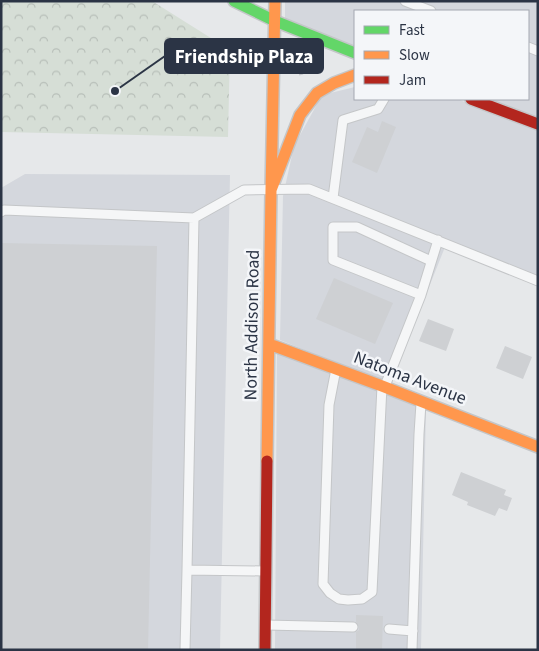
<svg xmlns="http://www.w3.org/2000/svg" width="539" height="651" font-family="'Source Sans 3',sans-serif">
<defs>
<pattern id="forest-crowns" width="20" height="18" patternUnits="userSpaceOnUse" patternTransform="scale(1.25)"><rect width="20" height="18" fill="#d6ded6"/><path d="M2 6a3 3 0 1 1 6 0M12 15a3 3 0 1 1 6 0" fill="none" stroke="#b8bfb9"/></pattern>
</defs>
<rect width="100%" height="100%" fill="#e6e8ea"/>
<path fill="#d4d7dd" d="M285,1H538V118L488,99H528V11H355V48L285,21Z
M355,87V99H457L538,129V283L445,247L390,385L280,340L283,196L294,146L322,95Z
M25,174L230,175L220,650H1V188Z
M277,348L426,407L421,650H275Z"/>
<path fill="url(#forest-crowns)" d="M1,1H152L230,50L228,137L1,132Z"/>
<path fill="#ced0d3" d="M382,121L396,127L377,173L352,162L367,127L378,132Z
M1,243L157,246L148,650H1Z
M334,278L393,303L375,344L316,319Z
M428,319L454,329L446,351L419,341Z
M505,346L532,357L523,379L496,368Z
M461,472L506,490L504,495L512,498L507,511L499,508L495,516L467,505L468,502L452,495Z
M356,615L383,616L382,650H356V632L359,630V627L356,622Z"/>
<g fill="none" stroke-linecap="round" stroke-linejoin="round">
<g stroke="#c4c6c8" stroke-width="11">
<path id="lane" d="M405,1L431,11
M528,47L538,51
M333,198L343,120L378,109L384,99
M1,212L4,210L194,218L244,190L309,189L538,281
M194,218L187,570L265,571
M421,295L333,260V227H357L431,261
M336,369L329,405L323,584L330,593L339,599L348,600L362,599L372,592L382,386
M385,386L421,295L438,240
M266,625L353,627
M389,629L413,631
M185,650L187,570
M412,650L419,434L421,403"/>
</g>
<g stroke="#c4c6c8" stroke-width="14">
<path id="fast" d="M234,1L275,21L355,53"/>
</g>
<g stroke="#c4c6c8" stroke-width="14">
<path id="slow" d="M271,190L300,115L317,93L334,83L355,75
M269,344L382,386L538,447
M267,461L271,190L275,1"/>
</g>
<g stroke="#c4c6c8" stroke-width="14">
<path id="jam" d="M471,99L538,124
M265,650L267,461"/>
</g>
<path stroke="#c5c6ca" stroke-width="3" stroke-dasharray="4 4" stroke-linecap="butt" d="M299,74L307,72"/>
<use href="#lane" stroke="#f5f6f7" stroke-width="9"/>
<use href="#fast" stroke="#63d668" stroke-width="11"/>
<use href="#slow" stroke="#ff974d" stroke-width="11"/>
<use href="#jam" stroke="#b3261e" stroke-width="11"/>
</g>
<g text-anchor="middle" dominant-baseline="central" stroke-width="5" stroke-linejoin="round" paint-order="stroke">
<g font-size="18" fill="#2b3445" stroke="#f4f6f9">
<text transform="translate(252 325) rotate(-89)">North Addison Road</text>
<text transform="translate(410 378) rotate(21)">Natoma Avenue</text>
</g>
</g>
<path fill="none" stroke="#2b3445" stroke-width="2" d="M115 91L165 56"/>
<circle fill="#2b3445" stroke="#f4f6f9" stroke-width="2" cx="115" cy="91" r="5"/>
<rect fill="#2b3445" stroke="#2b3445" stroke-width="2" x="165" y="39" width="158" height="34" rx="5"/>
<g font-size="19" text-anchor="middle" font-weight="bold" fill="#fff">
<text x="244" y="63">Friendship Plaza</text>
</g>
<rect width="539" height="651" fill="none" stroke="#2b3445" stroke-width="5"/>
<rect x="354" y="10" width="175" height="90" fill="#f4f6f9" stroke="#a4a8b1"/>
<rect x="364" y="26" width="25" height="8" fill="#63d668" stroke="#a4a8b1"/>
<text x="399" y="35" font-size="15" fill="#2b3445">Fast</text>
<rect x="364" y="51" width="25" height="8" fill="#ff974d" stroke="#a4a8b1"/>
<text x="399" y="60" font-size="15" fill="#2b3445">Slow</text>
<rect x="364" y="76" width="25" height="8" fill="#b3261e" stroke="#a4a8b1"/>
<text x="399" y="85" font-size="15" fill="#2b3445">Jam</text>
</svg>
